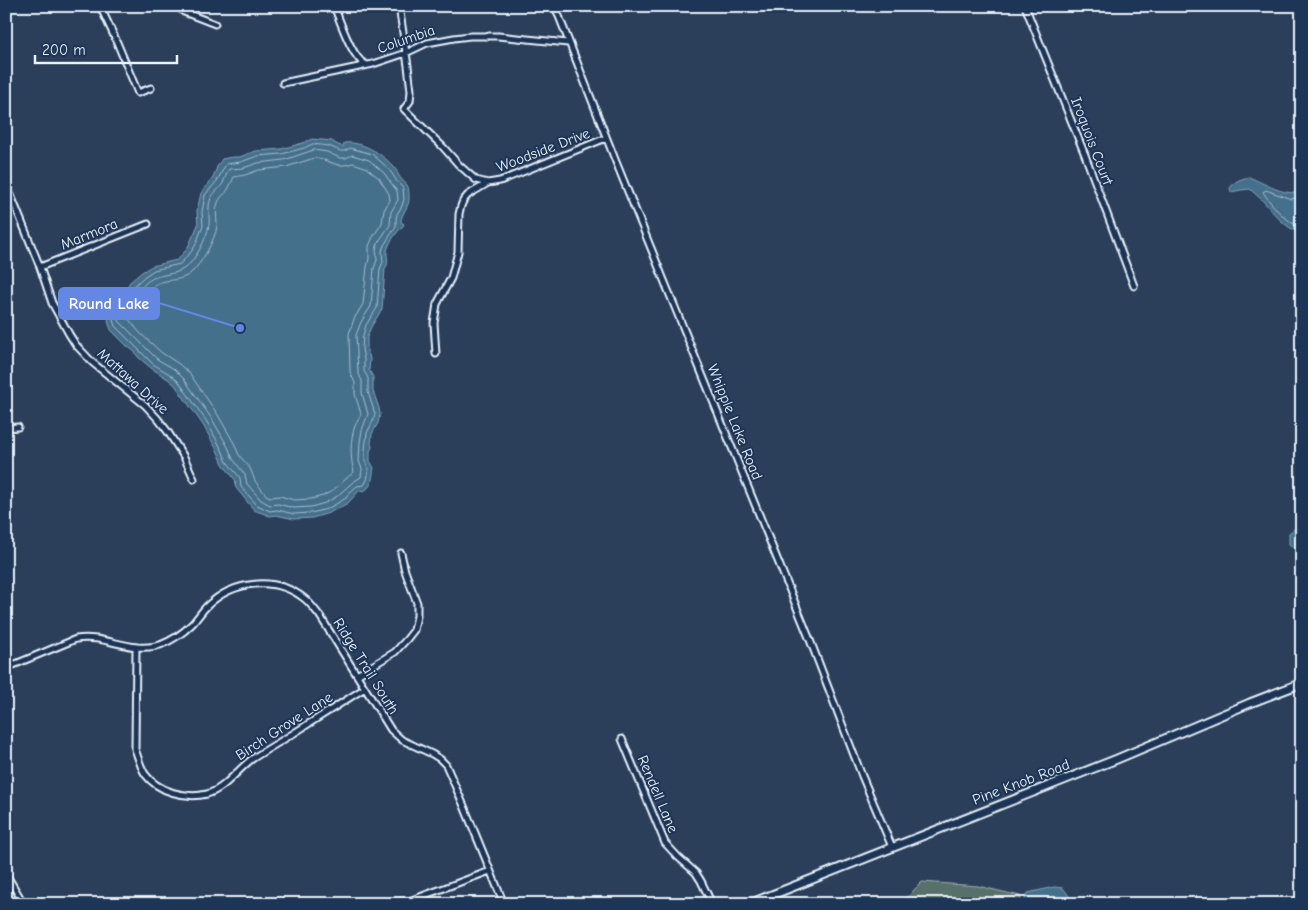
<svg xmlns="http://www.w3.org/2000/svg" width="1308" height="910" font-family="'Comic Neue',sans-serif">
<rect width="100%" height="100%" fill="#2b3f5b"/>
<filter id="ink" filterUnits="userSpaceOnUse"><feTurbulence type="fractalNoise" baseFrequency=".02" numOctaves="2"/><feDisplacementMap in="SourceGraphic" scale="10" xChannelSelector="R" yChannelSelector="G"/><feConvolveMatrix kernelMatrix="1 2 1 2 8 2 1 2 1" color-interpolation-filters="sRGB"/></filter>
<g filter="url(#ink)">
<path fill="#596f6a" stroke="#a0b0b1" d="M922,882L978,886L1020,896L1022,904H900Z"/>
<path fill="#456f8c" stroke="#86a3b7" d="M312,139L332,141L336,144L343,147L344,143C362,141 381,153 393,166C397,170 398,175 401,179C404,182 405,182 407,185C409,188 409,193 409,197C410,207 401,213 401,222L404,224L403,226C397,232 388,243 387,252C387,259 389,263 385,269L382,309L371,327L367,337V348L370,359L369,370L373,377V391L379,408L380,414L378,423L372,434L371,444L372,447L370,451V461L374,468C372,477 373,486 364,491L360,490L348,503L329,513L312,518L294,519L276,515L270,516L254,510L236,488L235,485L236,481L223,464L218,452L203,425L175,385L168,379L151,368L138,357L135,352L127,346L111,330L108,321L112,302L122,294L130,282L142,272L152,266L177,260L187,249L198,225L197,211L201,193L213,178L217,167L222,159L232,157H240L247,154L256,151L281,149L303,143Z
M1249,177C1266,184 1283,196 1302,192V233C1285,229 1273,212 1262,200C1258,196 1254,193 1250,189L1241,190L1231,192L1230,188C1235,181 1240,179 1249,177Z
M1302,528V555L1300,554L1297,549L1292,547L1289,544V533L1294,529Z
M1054,887L1063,888L1069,896L1070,904H1025V899L1028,893Z"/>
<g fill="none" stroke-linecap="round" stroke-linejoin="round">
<path stroke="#a7bdcd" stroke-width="1" d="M313,144C318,145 326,145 331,147C340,150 341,154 350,148L372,154L389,169L398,183L403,188L404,199L402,206L397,214L396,219V226L383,247L382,252L383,262L380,269L377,308L366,325L363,336L362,349L364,359V371L368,378V392L375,414L373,421L367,433L365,450V461L369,469L367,480L364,485L357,486L349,493L346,498L336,504L327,509L311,513L294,514L277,510L270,511L257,505L241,487L240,478L227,462L222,450L207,422L179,382L171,375L153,364L115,326L113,320L116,305L125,298L134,286L145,276L154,270L180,264L191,252L195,246L203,226L202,212L205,195L217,181L226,164L241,162L257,156L282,154L304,148Z
M314,150L327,152L340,158H346L352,155L369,160L384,173L397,191L398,200L391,212L390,225L379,241L376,249L377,260L374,268L371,306L361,322L356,335L358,372L362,381V393L368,414L362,430L360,442L359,461L362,469L361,477L353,482L336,497L325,503L311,507L294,508L278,504L270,505L261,500L247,484L245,475L233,459L228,447L212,419L184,379L174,369L157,359L120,322L119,320L121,308C133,302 138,289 148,281C159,273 174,276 185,268C195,261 207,238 209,225C210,216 207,207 211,198C213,193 220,189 223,183C225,179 226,174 229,169L243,168L258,163L284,160Z
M315,158L324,160L338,165H345L353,163L365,167L379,178L389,194L390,200L384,210L382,223L373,237L369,246V259L367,267L363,304L354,319L349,334L350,372L355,383V394L361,414C359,418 357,422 355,426C350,439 350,458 354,472L332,491L323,496L311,499L294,500L280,496L270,497L266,495L255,481L250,468L239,455L234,443L218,415L190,374L179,364L162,353L140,333L127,317C129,312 133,310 137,306C143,298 148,288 158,283C169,279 182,281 191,273C202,263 215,240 217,226C217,218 215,210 218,203C219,198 224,195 227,191C230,186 232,181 234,177L245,175L259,170L286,167Z
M1302,197L1291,199L1266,190L1263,192C1272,206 1286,222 1302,228"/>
<g stroke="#e8f1f8" stroke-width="9">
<path id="street" d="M100,6L116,40L138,93L151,88
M177,6L184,12L215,24
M334,6C340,21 352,58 365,64
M399,6L408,66L411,91L410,101L404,109L443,147L459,165L476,180L488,183L500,181L606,138
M555,6L616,162L810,640L862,776L892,847
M1025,6L1085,155L1134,286
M283,83L373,64L406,53L427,43L454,38L470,36H498L568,43
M6,183L40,267L52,303L69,334L76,345L93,363L145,405L158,419L168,432L184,457L194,479
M40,267L148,224
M436,354L434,323L437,304L451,278L458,252L459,214L461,206L463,201L468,195L488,183
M6,428L18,427
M136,647L135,749C138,757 140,766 145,774C158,792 186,799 207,794C225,789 237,770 252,759C264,751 278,743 291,735C316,719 340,704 365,688
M6,668L76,639C105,634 131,654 160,645C171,641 183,633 192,624C197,619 201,612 207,606C233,581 275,575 305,599C311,604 315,610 320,616L391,730L402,740L432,754L440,759L446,765L464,806L504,904
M357,675L395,652L407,639L414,630L417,616V603L405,571L401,553
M622,739L665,843L678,857L696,873L701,881L712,904
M6,874L24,904
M394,902L409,901L490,871"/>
</g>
<g stroke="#e8f1f8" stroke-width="11">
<path id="secondary" d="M749,904L1117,759L1250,703L1302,683"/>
</g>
<use href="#street" stroke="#1d3557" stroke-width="5"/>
<use href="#secondary" stroke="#1d3557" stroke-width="7"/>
</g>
</g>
<g text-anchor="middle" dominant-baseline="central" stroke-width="4" stroke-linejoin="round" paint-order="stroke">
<g font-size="15" fill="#e8f1f8" stroke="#1d3557">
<text transform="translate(406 39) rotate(-19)">Columbia</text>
<text transform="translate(1092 141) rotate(69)">Iroquois Court</text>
<text transform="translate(543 150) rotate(-21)">Woodside Drive</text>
<text transform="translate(89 234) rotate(-22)">Marmora</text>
<text transform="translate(133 381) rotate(42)">Mattawa Drive</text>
<text transform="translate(735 422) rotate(68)">Whipple Lake Road</text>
<text transform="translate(366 666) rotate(58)">Ridge Trail South</text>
<text transform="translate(284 726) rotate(-33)">Birch Grove Lane</text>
<text transform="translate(1021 782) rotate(-21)">Pine Knob Road</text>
<text transform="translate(658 794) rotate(67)">Rendell Lane</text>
</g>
</g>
<path fill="none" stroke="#6487e3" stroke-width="2" d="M240 328L159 303"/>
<circle fill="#6487e3" stroke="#1d3557" stroke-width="2" cx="240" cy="328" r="5"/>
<rect fill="#6487e3" stroke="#6487e3" stroke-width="2" x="59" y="288" width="100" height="31" rx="5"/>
<g font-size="16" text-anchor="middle" font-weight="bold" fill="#fff">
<text x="109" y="309">Round Lake</text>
</g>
<rect width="1308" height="910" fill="none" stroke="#1d3557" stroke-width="25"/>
<rect x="12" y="12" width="1283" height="885" fill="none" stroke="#e8f1f8" stroke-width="2" filter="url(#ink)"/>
<path d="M35 55v8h142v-8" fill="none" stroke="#e8f1f8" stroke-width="2.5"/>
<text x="42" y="55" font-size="15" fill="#e8f1f8" stroke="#1d3557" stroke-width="4" paint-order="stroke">200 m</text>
</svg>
